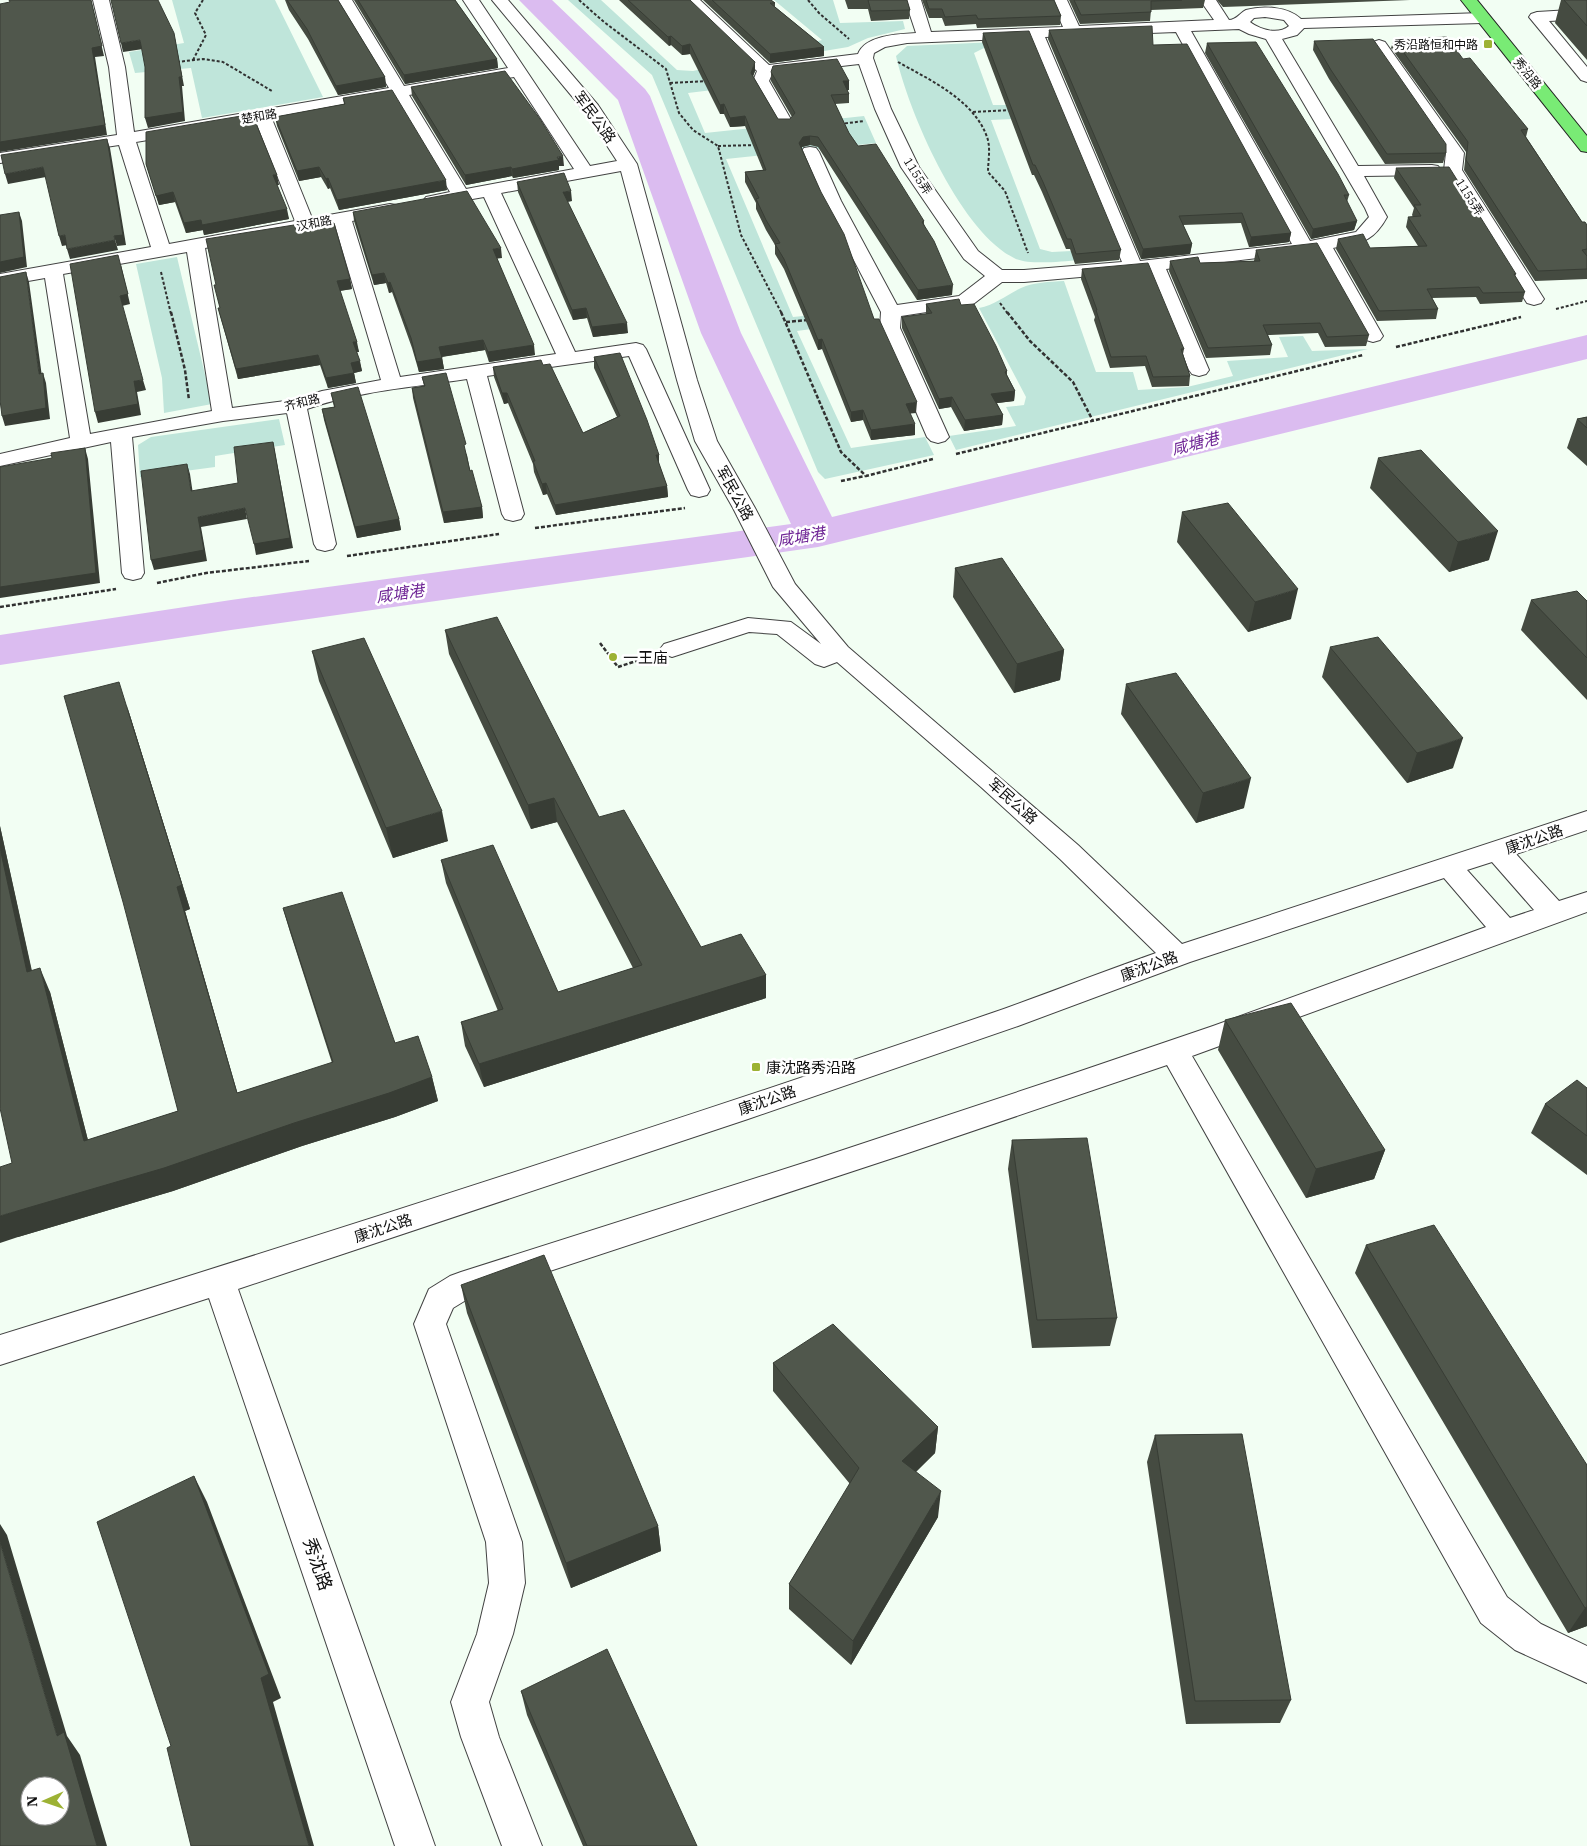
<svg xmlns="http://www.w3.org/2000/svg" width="1587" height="1846" font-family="'IBM Plex Serif','Noto Sans SC',serif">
<rect width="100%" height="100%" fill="#f2fef3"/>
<path fill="#bfe5da" d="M172,0H275L323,97L202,118L191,68L135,73L129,52L184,43Z
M568,0H601L677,70L693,71L746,59L749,74L754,85L688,93L705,133L864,116L876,143L726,159L793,317L865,310L869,321L797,331L851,448L925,437L934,455L825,479L818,472L652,75Z
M774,0H833L840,23L903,21L905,29L868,38L848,47L782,58L775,53L822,40Z
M1019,41L988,46L974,53L993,105H1052L1055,117L991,120L1040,249L1052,252L1110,249L1112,256C1090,258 1033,268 1014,258C960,231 909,113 896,56L907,46Z
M177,257L212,404L164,413L162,378L136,264Z
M1064,281L1096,372H1133L1138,390L1187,387L1233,376L1227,361L1288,357L1279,337L1303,336L1312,351L1368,349L956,450L949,436L1016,426L1006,407L1024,405L1026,397L979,308C995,305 1006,295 1021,288C1034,282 1049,282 1064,281Z
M279,419L285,445L215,456V467L140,477L138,445L151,437Z"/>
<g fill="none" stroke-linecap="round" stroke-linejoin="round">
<path fill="#dbbcf0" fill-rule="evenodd" d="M519,0H552L645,89L650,96L741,333L832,517L1587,335V359L818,547L231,630L0,665V635L231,600L791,524L701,333L618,100Z"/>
<g stroke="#424242" stroke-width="2">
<path id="minor" d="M93,0H109L125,67L134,132L389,88L336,0H352L404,86L508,68L463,0H479L590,166L617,161L585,112L492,0H508L598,105L637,164L697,380L717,441L755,508L795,584L848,647L1078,845L1182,944L1587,811V830L1516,854L1559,901L1587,892V912L1192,1056L1507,1597L1541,1624L1587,1646V1683L1515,1650L1481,1623L1167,1065L905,1154L471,1297L453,1308L446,1324L522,1542L525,1583L513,1634L489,1702L499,1737L542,1846H502L461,1737L451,1702L477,1634L489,1583L486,1542L414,1324L429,1289L450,1276L461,1272L816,1159L1072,1074L1213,1026L1486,927L1444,878L1190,962L1018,1026L748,1119L238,1289L435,1846H395L209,1298L0,1365V1335C333,1232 665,1125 995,1012C1049,993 1102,972 1156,953L1060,859L981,787L837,662L824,667L815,664L777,634L749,632L672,657L664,654L660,649L664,644L748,618L791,622L821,644L773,587L733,508L695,441L677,380L621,171L501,193L575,352L636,343L643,345L646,349L710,490L707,495L699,497L691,495L688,490L629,356L487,376L524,514L521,519L513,521L505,519L502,514L467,379C414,387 358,391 307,409L336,544L333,549L325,551L317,549L314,544L287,413L223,421L132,437L144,573L141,578L133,580L125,578L122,573L111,442L0,466V454L70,438L45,278L0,286V274L151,247L119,145L0,163V153L117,135L109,67ZM514,77L574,169L466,189L409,95ZM394,97L450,192L426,197L423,201L426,205L432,206L484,197L556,354L400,377L352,221L396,213L399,209L396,205L390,204L312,218L272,119ZM256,122L295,221L169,244L136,142ZM335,225L381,380L322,391L293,400L232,408L205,248ZM187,252L212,411L90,434L63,274ZM1492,862L1534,910L1510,918L1467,870Z
M683,0H700L769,65L858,54C865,35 899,34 916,33L905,0H921L931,32L1063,27L1051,0H1067L1079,26L1214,20L1200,0H1216L1229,20C1236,20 1240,13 1246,10C1263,5 1289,7 1301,19L1482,13L1488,15L1490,18L1488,21L1482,23L1304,28L1297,35L1282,39L1358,166L1432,165L1438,166L1441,170L1438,174L1432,175L1364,176L1387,217C1372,244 1360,242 1333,248L1383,336L1380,340L1373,342L1366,340L1316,251L1166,269L1209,370L1206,374L1199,376L1192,374L1189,370L1148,271L1024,282H1002L972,305L901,316L900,328L949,437L945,441L938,443L931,441L927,437L880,328L881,312L823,201L801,152L804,148L810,147L816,148L819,152L841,201L897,305L959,296L985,276L964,259L901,167L875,109L859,64L772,74L769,81L793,123L790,127H778L753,81L757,71ZM1265,17L1284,20L1289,26C1278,35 1261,30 1250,22L1254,18ZM1239,29L1249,34L1266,39L1365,208L1369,217L1356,232L1310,241L1191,31ZM1176,32L1292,244L1140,261L1045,37ZM1029,38L1122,262L1024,270H1002L978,251L919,167L891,109L873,58L874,53L885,47L907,43Z
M1587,9V19L1549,21L1587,67V82L1581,80L1529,17L1531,14L1537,12Z
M1379,40L1385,42L1464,153L1462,170L1544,299L1541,303L1534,305L1527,303L1444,170L1446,153L1371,45L1373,42Z"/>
</g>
<g stroke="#202020" stroke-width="2">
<path id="major" d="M1461,0H1477L1587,136V152L1581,151Z"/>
</g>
<path stroke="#313131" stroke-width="2" stroke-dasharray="3 2" stroke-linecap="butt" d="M579,0L604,22L666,69L679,113L693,130L718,146L741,235L782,314
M808,0L819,13L849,39
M193,60L206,35L195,13L203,0
M177,62L203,59L223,62L272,91
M898,62C930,80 974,100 987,137C991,148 988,161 988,172L1005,191L1028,253
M670,83L707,81
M973,112L1011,110
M840,124L864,121
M718,146L757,145
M161,272L171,314
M1000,303L1008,314
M1556,309L1587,301"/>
<path stroke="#313131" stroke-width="2.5" stroke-dasharray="4 2" stroke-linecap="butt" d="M171,312L185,370L189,400
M781,312L841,452L866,476L933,459
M1007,312L1030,341L1073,382L1093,421
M786,322L808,320
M1396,347L1521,317
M956,454L1363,355
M841,481L865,476
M535,528L685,508
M347,556L499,534
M157,583L206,573L309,561
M0,607L116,589
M600,643L618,667L648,657"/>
<use href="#minor" fill="#fff" fill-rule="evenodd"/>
<use href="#major" fill="#79eb75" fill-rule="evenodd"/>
</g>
<path fill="#454b41" d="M285,0H338L385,77L386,87L338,95L308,39L289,10Z
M354,0H455L497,59L498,68L405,84Z
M619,0H690L755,71L753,76L778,119H790L792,117L771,81V72L849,90H847L849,94V103L835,104L849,133L858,146L924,221V224L952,295L917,300L818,147L810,145L802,147V148L874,319L916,413H910L915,435L871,440L863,420L851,422L822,349L818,350L784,269L775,254V245L766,230L756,209V203L745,182V172L763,170L745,126L730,127L724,114H720L690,54L682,55L671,45L669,46Z
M703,0H771L775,3V7L824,47V56L770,63Z
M845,0H907L910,10L909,19L871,21L868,9H848Z
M922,0H1054L1061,16L1060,25L977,28L976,24L945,26L942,18H929Z
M1069,0H1205L1203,8L1151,10L1150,21L1080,24Z
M1217,0H1410L1223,7Z
M1561,0H1587V60L1555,23Z
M1049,30L1291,233L1289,242L1249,247L1241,223L1183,225L1192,244L1190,254L1141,259L1048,39Z
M983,33L1121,250L1119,260L1075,264L1070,249H1066L1042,192L1034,175H1032L982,42Z
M1394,39L1463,59L1528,129L1526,137L1582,222L1587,225V279L1535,281L1464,170L1466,152L1391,48Z
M1314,41L1446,153L1443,163L1385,164L1329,79L1313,50Z
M1207,43L1349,195L1347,202L1357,221L1354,230L1311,239L1205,53Z
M411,87L564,166H559V170L513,178L512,176L466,185L412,96Z
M343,98L447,190L339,210L330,188L328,189L321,177L299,181L277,126L275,117L344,104Z
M244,123L279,185H277L289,219L204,235L203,230L186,233L175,202L159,205L146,164Z
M1396,168L1516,274L1515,276L1525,292L1522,302L1480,304L1476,297L1432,298L1438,309L1436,319L1377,321L1336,249L1338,239L1370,248L1418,246L1406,227L1408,217H1413L1412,215L1414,208L1394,178Z
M517,182L572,201L567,202L628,333L593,337L587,318L573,320L518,192Z
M353,212L502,258H497L535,355L489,362L485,350L442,357L444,369L419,372L412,348L392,292L389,293L386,283L374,285L354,221Z
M296,230L350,279L352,289L340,291L359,352H357L362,371L354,373L356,383L328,388L320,365L238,379L218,308H220L216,285Z
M1256,250L1369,335L1366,346L1325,347L1318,333L1268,335L1272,345L1270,355L1206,358L1169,271L1170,261L1200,263L1254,261Z
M1082,269L1184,349L1183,354L1190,376L1189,386L1152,387L1145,366L1110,368L1094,320L1095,317L1081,279Z
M926,304L961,305L1007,371V375L1015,391L1014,401L997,403L1003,415L1002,425L964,431L951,407L939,409L902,328V317L926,314Z
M594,357L659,455V464L667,486L668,497L556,515L547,494L543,495L534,472L533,464L508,403L504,404L494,377L493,367L543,365L583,433L617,417L594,368Z
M422,377L467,455L470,471L482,507L483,518L444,523L413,398L412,388L424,386Z
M331,393L399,519L401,530L357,538L324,420L322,409L334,407Z
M1587,417V466L1567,448L1577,419Z
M1378,458L1489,560L1449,572L1370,488Z
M1182,512L1291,619L1248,632L1177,542Z
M955,568L1064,650L1060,680L1014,693L953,597Z
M1531,600L1587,601V700L1521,630Z
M445,630L599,817L701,947L766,975V998L484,1087L465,1046L461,1022L498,1011L446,883L441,860L558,992L633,968L557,822L531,829L449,654Z
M1330,647L1453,768L1407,783L1322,677Z
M312,651L448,841L393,858L319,681Z
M1126,684L1244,808L1196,823L1121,714Z
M127,706L190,909L185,911L237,1093L332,1063L290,932L283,908L395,1043L432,1077L438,1101L395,1117L302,1146L173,1191L18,1237L12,1163L0,826L32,971L50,992L88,1140L178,1111Z
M1225,1020L1385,1150L1374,1179L1306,1198L1218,1050Z
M1587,1088V1175L1531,1133L1545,1104Z
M1012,1140L1117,1318L1110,1346L1032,1348L1008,1169Z
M1366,1245L1587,1465V1626L1568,1633L1355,1273Z
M461,1285L658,1526L661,1551L571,1588L467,1313Z
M773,1363L938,1427L935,1453L916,1472L938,1517L851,1665L789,1609V1584L850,1484L773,1391Z
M1155,1435L1291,1700L1280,1723L1186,1724L1147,1462Z
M521,1691L697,1846H583L527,1715Z"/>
<path fill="#383d35" d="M91,0L104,56L95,57L107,135L0,152V142L92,48Z
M174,33L184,86H182L185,121L148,128L145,118L179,77Z
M671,36V45L669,46L668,37Z
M140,40L143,49L123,52L121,43Z
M690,44V54L682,55V46Z
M824,47V56L770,63V54Z
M497,59L498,68L405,84L404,75Z
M755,62V71L751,82V73Z
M385,77L386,87L338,95L336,86Z
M843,81H849V90L842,91Z
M724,104V114H720V105Z
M745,116V126L730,127V118Z
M810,136V145L802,147L799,153V143L803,137Z
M107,139L110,148L126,245L117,246L114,236Z
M563,156L564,166H559V170L513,178L512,169Z
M43,167L46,177L8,184L5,174Z
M319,167L321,177L299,181L297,171Z
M511,167L512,176L466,185L465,175Z
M273,175H277L279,185H275Z
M328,178L330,188L328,189L326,179Z
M446,180L447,190L339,210L337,200Z
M571,191L572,201L563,202V192Z
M173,192L175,202L159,205L156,196Z
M287,209L289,219L204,235L202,225Z
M19,212L22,221L27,267L0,273V262Z
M201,220L203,230L186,233L184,223Z
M1357,221L1354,230L1311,239L1313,229Z
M1291,233L1289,242L1249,247L1251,237Z
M65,235L68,245L62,246L59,236Z
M115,240L118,250L70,259L67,249Z
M1192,244L1190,254L1141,259L1143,249Z
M501,248L502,258L494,259L493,249Z
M121,265L130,304L122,306L120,296Z
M26,272L29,282L43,384L39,374Z
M384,273L386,283L374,285L372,275Z
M350,279L352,289L338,291L337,281Z
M390,282L392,292L389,293L388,283Z
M953,285L952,295L917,300L918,290Z
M586,308L587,318L573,320L572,310Z
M627,323L628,333L593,337L592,327Z
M822,339V349L818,350V340Z
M483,340L485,350L440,357L439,347Z
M353,342H357L359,352H355Z
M534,345L535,355L489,362L488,352Z
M318,355L320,365L238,379L236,369Z
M442,358L444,369L419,372L417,362Z
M360,361L362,371L354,373L356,383L328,388L326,378L351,363Z
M43,373L46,383L50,419L5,426L2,416Z
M143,380L146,390L137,392L141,415L98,423L95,412L134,381Z
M1015,391L1014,401L990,404L991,394Z
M502,393H507L508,403L504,404Z
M952,397L951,407L939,409V399Z
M917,402L916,413L906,414V404Z
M863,410V420L851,422V412Z
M1003,415L1002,425L964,431L965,420Z
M915,424V435L871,440V430Z
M273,442L293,548L256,555L254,544Z
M85,448L88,459L100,583L0,598V587Z
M656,455H659V465Z
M187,464L190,474L194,501L191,491Z
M546,483L547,494L543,495L542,484Z
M667,486L668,497L556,515L555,505Z
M482,507L483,518L444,523L443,512Z
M245,508L247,519L201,527L207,561L154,570L151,560L198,517Z
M399,519L401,530L357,538L355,527Z
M1498,531L1489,560L1449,572L1458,542Z
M1298,589L1291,619L1248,632L1255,602Z
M1064,650L1060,680L1014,693L1017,664Z
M127,706L190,909L185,911L244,1116L237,1093L177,887Z
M1463,738L1453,768L1407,783L1417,753Z
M1251,778L1244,808L1196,823L1203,793Z
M554,798L557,822L531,829L528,805Z
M442,811L448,841L393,858L386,828Z
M0,826L37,996L27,972L0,848Z
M40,968L50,992L94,1164L84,1141Z
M766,975V998L484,1087L479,1064Z
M432,1077L438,1101L395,1117L302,1146L173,1191L18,1237L0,1243V1216L294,1123Z
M1385,1150L1374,1179L1306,1198L1316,1169Z
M938,1427L935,1453L900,1487L902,1461Z
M194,1476L207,1502L281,1698L273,1702L314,1846H309Z
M941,1491L938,1517L851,1665L853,1641Z
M0,1524L7,1535L67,1736L80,1755L107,1846H97L57,1736L0,1542Z
M658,1526L661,1551L571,1588L566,1563Z
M1587,1607V1626L1568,1633L1585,1608Z"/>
<path fill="#50574c" stroke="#383d35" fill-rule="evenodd" d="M9,0H91L102,46L92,48L105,125L0,142V4L10,2Z
M111,0H158L174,33L182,77H179L183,112L145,118V67L140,40L121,43Z
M287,0H338L385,77L336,86L307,29Z
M358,0H455L497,59L404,75Z
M628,0H690L755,62L751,73L778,119H790L795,113L771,72L773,66L837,59L849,81H843L849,94L831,95L849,133L858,146L876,144L924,221L922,222L934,241L953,285L918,290L818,137L810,136L803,137L799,143L821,192L844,234L874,319H879L917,402L906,404L915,424L871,430L863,410L851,412L822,339L818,340L784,259L775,244L780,243L766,220L756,199L759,198L745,172L766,170L745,116L730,118L724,104L720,105L690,44L682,46L671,36L668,37Z
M712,0H771L775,3H770L824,47L770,54Z
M868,0H907L910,10L871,11Z
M926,0H1054L1061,16L978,19L976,15L945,17L942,9H929Z
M1074,0H1182L1151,1V12L1081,15Z
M1564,0H1587V26Z
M1152,26L1153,45L1187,44L1291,233L1251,237L1242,213L1179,216L1192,244L1143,249L1049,30Z
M1029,31L1121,250L1076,254L1071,239H1067L1043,182L1035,165H1033L983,33Z
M1447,37L1463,59L1470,58L1528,129L1521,130L1582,222H1585L1587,225V249L1582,250L1587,256V269L1538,271L1466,160L1468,142L1394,39Z
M1373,39L1446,144V153L1387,154L1331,70L1314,41Z
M1256,42L1338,174L1349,195H1344L1357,221L1313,229L1207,43Z
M505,71L540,119L563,156L557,157L559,160L512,169L511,167L465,175L411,87Z
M392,90L446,180L337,200L328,178L326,179L319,167L297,171L275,117L345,104L343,98Z
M241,116L244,123L255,121L277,175H273L287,209L202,225L201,220L184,223L173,192L156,196L146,164V132Z
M107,139L123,235L114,236L115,240L67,249L65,235L59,236L43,167L5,174L1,155Z
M1449,167L1516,274H1514L1525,292L1483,293L1479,287L1427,289L1438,309L1379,311L1338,239L1363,234L1370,248L1427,246L1408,217L1421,216L1414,205H1421L1396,168Z
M564,173L571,191L563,192L627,323L592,327L586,308L572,310L517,182Z
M467,191L501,248L493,249L534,345L488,352L483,340L439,347L442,358L417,362L411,338L390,282L388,283L384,273L372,275L353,212Z
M19,212L24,257L0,262V215Z
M334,223L350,279L337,281L357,342H353L360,361L351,363L354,373L326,378L318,355L236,369L218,308H220L214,285H216L206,239L294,225L296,230Z
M1317,243L1369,335L1327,337L1320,323L1263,325L1272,345L1208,348L1170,261L1198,257L1200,263L1260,261L1256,250Z
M118,255L128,294L120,296L143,380L134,381L138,404L95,412L70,264Z
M1148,263L1184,349H1181L1190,376L1153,377L1146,356L1111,357L1096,310H1097L1082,269Z
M26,272L39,374L43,373L46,408L2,416L0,400V277Z
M959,299L961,305L974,304L996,346L1007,371L1005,372L1015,391L991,394L1003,415L965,420L952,397L939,399L902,317L932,313L926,304Z
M620,353L647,420L659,455H656L667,486L555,505L546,483L542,484L533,461H535L507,393H502L493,367L541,360L543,365L550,364L583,433L620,416L594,357Z
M446,373L466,444L464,445L470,471L472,470L482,507L443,512L412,388L425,386L422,377Z
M358,387L399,519L355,527L322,409L335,407L331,393Z
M1587,417V428L1577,419Z
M273,442L290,538L254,544L245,508L198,517L204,550L151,560L141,471L187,464L191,491L238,483L234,447Z
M85,448L96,573L0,587V467L52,458L51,453Z
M1421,450L1498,531L1458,542L1378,458Z
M1228,503L1298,589L1255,602L1182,512Z
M1002,558L1064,650L1017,664L955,568Z
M1577,591L1587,601V658L1531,600Z
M497,617L599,817L624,810L701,947L741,934L766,975L479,1064L461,1022L503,1009L441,860L493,845L558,992L642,965L554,798L528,805L445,630Z
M1378,637L1463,738L1417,753L1330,647Z
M364,638L442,811L386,828L312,651Z
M1176,673L1251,778L1203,793L1126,684Z
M119,682L182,885L177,887L237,1093L333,1062L283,908L342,892L395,1043L418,1036L432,1077L389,1093L294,1123L164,1168L0,1216V1167L12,1163L0,1108V848L27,972L40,968L84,1141L178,1111L123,902L64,696Z
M1291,1003L1385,1150L1316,1169L1225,1020Z
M1577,1080L1587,1088V1136L1545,1104Z
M1087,1138L1117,1318L1037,1320L1012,1140Z
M1434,1225L1587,1465V1607L1585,1608L1366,1245Z
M544,1255L658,1526L566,1563L461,1285Z
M833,1324L938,1427L902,1461L941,1491L853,1641L789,1584L859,1468L773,1363Z
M1242,1434L1291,1700L1195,1701L1155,1435Z
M194,1476L269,1674L261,1678L309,1846H191L167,1748L171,1746L97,1522Z
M0,1542L57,1736L64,1732L97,1846H0ZM30,1786H60V1816H30Z
M607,1649L697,1846H587L521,1691Z"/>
<g fill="#9db234" stroke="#fff" stroke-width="2">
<rect x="1483" y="39" width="10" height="10" rx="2.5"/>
<circle cx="613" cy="657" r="5"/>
<rect x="751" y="1062" width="10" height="10" rx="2.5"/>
</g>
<g text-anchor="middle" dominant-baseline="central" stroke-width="5" stroke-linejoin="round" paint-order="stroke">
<g font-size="12" fill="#0f0f0f" stroke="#fff" text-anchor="end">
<text x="1478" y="44">秀沿路恒和中路</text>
</g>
<g font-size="12" fill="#0f0f0f" stroke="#fff">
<text transform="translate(1528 73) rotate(51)">秀沿路</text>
<text transform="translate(259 116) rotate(-10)">楚和路</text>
<text transform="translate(918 176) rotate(58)">1155弄</text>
<text transform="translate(1470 197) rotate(58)">1155弄</text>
<text transform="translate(314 223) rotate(-11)">汉和路</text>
<text transform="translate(302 402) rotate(-14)">齐和路</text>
</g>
<g font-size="15" fill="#0f0f0f" stroke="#fff">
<text transform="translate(595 117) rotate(54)">军民公路</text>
<text transform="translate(735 493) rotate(61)">军民公路</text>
<text transform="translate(1013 801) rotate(42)">军民公路</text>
<text transform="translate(1534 839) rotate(-19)">康沈公路</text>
<text transform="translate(1149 966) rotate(-20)">康沈公路</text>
<text transform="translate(767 1100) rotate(-19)">康沈公路</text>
<text transform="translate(383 1228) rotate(-18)">康沈公路</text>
</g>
<g font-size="15" fill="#0f0f0f" stroke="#fff" text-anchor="start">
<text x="623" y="657">一王庙</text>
<text x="766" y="1067">康沈路秀沿路</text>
</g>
<g font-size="16" font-style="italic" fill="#6e2495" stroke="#fff">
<text transform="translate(1195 443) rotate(-14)">咸塘港</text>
<text transform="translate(801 536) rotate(-9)">咸塘港</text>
<text transform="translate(400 593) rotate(-8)">咸塘港</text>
</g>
<g font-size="18" fill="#0f0f0f" stroke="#fff">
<text transform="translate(318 1564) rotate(71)">秀沈路</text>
</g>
</g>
<g transform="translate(45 1801) rotate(268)"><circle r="24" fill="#ffffff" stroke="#9f9f9f"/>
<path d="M0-4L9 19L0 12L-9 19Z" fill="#9db234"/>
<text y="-8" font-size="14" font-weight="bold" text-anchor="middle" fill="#0f0f0f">N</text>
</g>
</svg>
